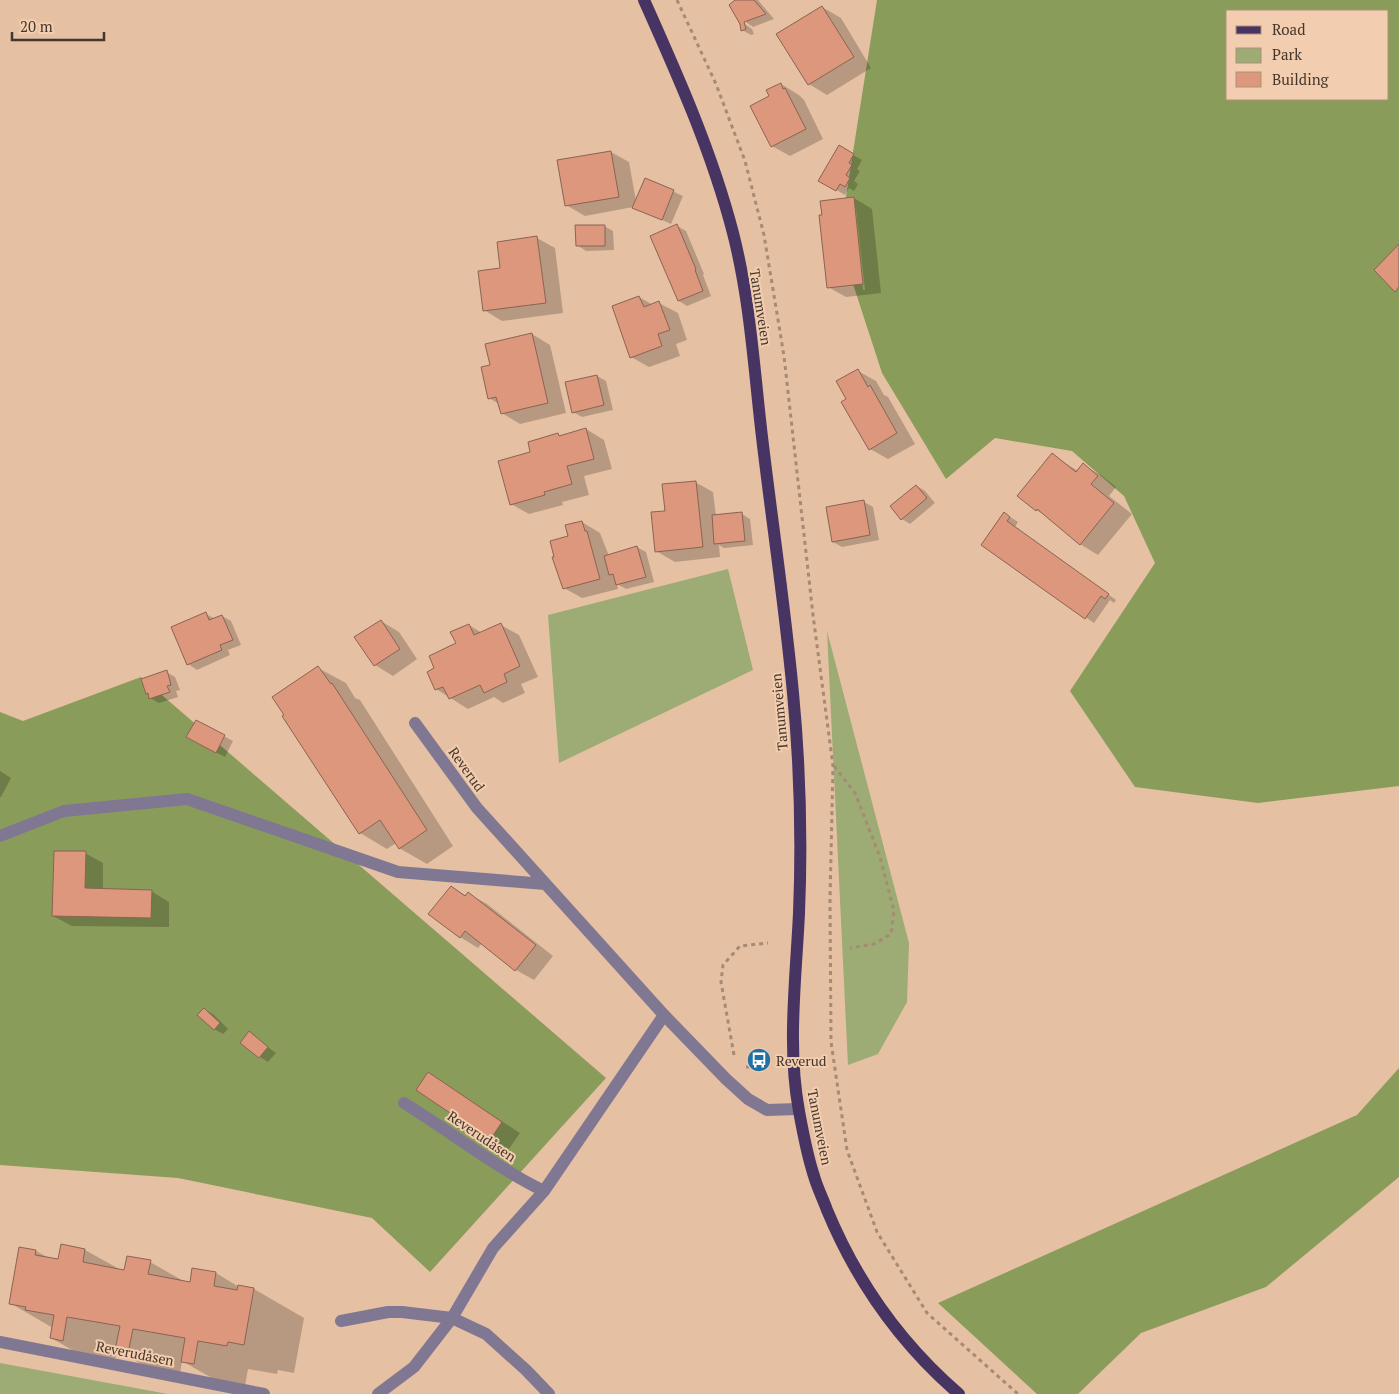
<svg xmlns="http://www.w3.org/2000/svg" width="1399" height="1394" font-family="'PT Serif',serif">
<rect width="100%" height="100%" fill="#e5c0a2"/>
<path fill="#9cac74" d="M728,569L753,670L559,763L548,615Z
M827,631L909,943L907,1002L878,1054L848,1065Z
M0,1363L168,1394H0Z"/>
<path fill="#8a9c5a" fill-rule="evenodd" d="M877,0H1399V786L1258,803L1135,787L1070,691L1155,563L1124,496L1072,451L995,438L946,479L882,373L839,241ZM1228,11H1388V99H1228Z
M141,677L606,1078L430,1272L372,1218L178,1178L0,1165V712L23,721Z
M1399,1068V1177L1266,1287L1141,1333L1078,1394H1037L938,1303L1357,1115Z"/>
<path fill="#0003" fill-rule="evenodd" d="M737,0H758L774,19L753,27L743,20V23L752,29L754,34L751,35L742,30L731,6Z
M822,7L841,18L871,68L827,95L809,84Z
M781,84L799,95L804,100L823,139L790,156L772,146L771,97Z
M839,147L862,160L857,169L860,171L854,181L858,184L854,191L849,188L845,195L820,180Z
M611,152L629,162L636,201L645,179L683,196L671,224L633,207L585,216L566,205L559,161Z
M854,198L872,209L881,293L846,297L828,287ZM854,209H856L865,290H863Z
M604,226L613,231L614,250L586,251L577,245Z
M677,226L686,231L704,274L703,275L711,296L687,306L679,301Z
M537,238L555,248L563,313L502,321L484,310L502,269Z
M639,297L653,305L659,303L678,313L687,340L676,344L680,356L649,367L631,357Z
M532,334L550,345L566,413L520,424L502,413L499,404L489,398L491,366Z
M858,371L876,381L884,395L888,397L915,444L888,459L870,449L848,400Z
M597,376L606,381L613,410L582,417L573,412Z
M586,429L604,440L612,469L584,476L589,495L562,502L563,505L529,514L511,504L532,453L558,435L561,436Z
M1052,455L1078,471L1083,465L1101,475L1116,487L1109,496L1132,514L1098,555L1080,544L1046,515L1036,510Z
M695,482L713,492L716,516L742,514L750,519L753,545L724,548L719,545L720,557L675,562L656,551L666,512Z
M917,486L925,491L935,503L910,524L902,519Z
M864,502L873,507L879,540L842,547L833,542Z
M1004,513L1018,522L1015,527L1116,600L1114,603L1110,600L1094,623L982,544Z
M582,522L600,533L609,556L637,547L646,552L654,582L626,589L617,584L618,589L582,598L564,588L569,537Z
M206,614L215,619L222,616L231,621L241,645L228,650L230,655L197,670L188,664Z
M381,621L399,632L417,659L393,676L375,665Z
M469,625L482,633L501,625L519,635L538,677L521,684L525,693L503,703L494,697L468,709L436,689V669L457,644Z
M318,668L346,683L355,698L360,700L453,846L427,864L399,848L396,843L387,849L360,833Z
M166,672L175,677L180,690L176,691L178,697L159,703L150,698L149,694L147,693Z
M196,721L233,741L225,757L197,742Z
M0,771L11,778L1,797H0Z
M85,853L103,863V890L151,891L169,902V927L72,926L53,916Z
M451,887L467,896L469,894L487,904L553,956L534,980L516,970L482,943L478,948L460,937Z
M204,1009L213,1014L228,1029L223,1034L214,1029Z
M249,1033L276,1053L268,1062L260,1057Z
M429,1074L520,1133L509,1149L491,1139Z
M62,1245L85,1250L121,1270L125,1271L150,1262L187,1283H191L216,1273L239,1287L254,1289L304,1318L294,1373L278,1370L277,1374L248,1369L244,1392L233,1390L182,1361L179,1381L167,1379L117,1350L113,1369L102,1367L51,1338L53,1328L10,1303L20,1248L36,1251L49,1258L59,1260Z"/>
<path fill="#dd977c" stroke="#8b6353" d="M735,0H754L766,14L744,22L746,29L741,31L740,24L729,5Z
M822,6L854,57L808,85L776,34Z
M781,83L783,89L785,88L806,129L771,147L750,106L769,96L766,90Z
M839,145L854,154L849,163L852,165L846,175L850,178L845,187L840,184L836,191L818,181Z
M611,151L619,197L565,206L557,160Z
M645,178L674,190L662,220L632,208Z
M854,197L863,284L827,288L819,215H822L820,201Z
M677,224L696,269L695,270L703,291L678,301L650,236Z
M575,225H605V246H576Z
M537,236L546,303L483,311L478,271L500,268L497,242Z
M1399,244V287L1395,292L1374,270Z
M639,296L644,307L659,301L670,330L658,334L662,346L630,358L612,306Z
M532,333L548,403L501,414L496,397L488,399L481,367L490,365L485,344Z
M858,369L868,387L870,385L897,433L869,450L841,402L846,399L836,381Z
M597,375L604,405L572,413L565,382Z
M586,428L594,459L567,466L572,484L544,492L545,495L510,505L498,461L530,452L528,442L558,433L559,436Z
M1052,453L1076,472L1083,463L1098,476L1091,484L1114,503L1080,545L1037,509L1036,511L1017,496Z
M696,481L703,547L655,552L651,512L665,511L662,484Z
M916,485L927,498L901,520L890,506Z
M864,500L870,535L832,542L826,507Z
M742,512L745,541L714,544L712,515Z
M1004,512L1010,517L1007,521L1109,594L1105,599L1101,596L1085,619L981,545Z
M582,521L585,531H587L600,579L563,589L552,557H554L550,541L568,536L565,525Z
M637,546L646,577L616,585L613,574L609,575L604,556Z
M206,612L209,620L222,615L233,640L220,645L222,650L187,665L171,627Z
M381,620L400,649L374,666L354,637Z
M501,623L520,666L504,674L507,682L484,693L480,685L449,699L443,687L435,690L427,672L434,668L429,656L456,643L450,632L469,624L474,635Z
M318,666L331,684L332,683L427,830L399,849L380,820L359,834L282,716L284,715L272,697Z
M167,670L171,685L167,686L170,692L149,699L148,693L146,694L141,679Z
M196,720L225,735L216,753L186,737Z
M54,851H86L85,888L152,890L151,918L52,916Z
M451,886L465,896L468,892L536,945L515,971L465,931L460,938L428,914Z
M204,1008L220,1023L214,1030L197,1015Z
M249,1031L268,1047L259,1058L240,1043Z
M428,1072L502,1122L490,1140L416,1090Z
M61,1244L85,1249L83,1262L124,1270L127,1256L151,1260L148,1274L190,1282L192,1268L216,1272L214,1286L237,1290L238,1285L254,1288L244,1345L228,1342L227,1346L198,1341L194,1364L181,1362L185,1338L133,1329L128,1353L115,1350L120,1326L67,1317L63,1341L50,1338L54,1315L25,1310L26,1307L9,1304L19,1247L36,1250L35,1255L58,1259Z"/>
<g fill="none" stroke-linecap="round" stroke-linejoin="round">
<path stroke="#a78a74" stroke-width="3" stroke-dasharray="4 4" stroke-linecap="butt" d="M677,0L716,84L745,161L764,235L784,356L813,615L833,766L830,899L831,1042L847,1150L877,1232L927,1313L1018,1394
M834,766L855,793L880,857L894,911L891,934L874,944L850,948
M734,1055L721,982L723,965L740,946L768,943
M746,1067L757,1066"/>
<path stroke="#807792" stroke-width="12" d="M415,723L477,808L664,1015L726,1079L748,1099L767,1110L798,1109
M0,836L64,811L187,799L398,872L545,884
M404,1103C451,1132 495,1167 544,1191
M341,1321L388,1312H402L452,1318L486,1334L526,1370L549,1394
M0,1342L264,1394
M378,1394L414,1367L452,1318L493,1248L544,1191L664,1015"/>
<path stroke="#473462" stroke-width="12" d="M644,0C678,76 712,152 733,233C750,299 754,369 762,437C772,522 785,607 793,693C800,766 802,840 799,913C796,978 787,1047 799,1111C803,1133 807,1155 814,1176C817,1187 823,1199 827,1210C856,1280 901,1344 959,1394"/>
</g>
<defs>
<g id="bus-disc" transform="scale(1.25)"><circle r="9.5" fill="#2271a3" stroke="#f2cdaf"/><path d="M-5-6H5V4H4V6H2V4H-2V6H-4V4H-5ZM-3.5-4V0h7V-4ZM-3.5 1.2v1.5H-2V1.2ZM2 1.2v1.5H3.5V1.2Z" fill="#fff"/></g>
</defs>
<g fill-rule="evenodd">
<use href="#bus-disc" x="759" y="1060"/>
</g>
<g text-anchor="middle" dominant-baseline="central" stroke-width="4" stroke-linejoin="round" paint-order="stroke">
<g font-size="14" fill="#45372b" stroke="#f2cdaf">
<text transform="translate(761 307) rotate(81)">Tanumveien</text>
<text transform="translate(779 712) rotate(-95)">Tanumveien</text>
<text transform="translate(467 769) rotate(54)">Reverud</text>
<text transform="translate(820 1127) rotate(79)">Tanumveien</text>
<text transform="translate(482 1136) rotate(34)">Reverudåsen</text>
<text transform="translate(135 1353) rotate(11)">Reverudåsen</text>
</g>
<g font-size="14" fill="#45372b" stroke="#f2cdaf" text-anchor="start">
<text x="776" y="1060">Reverud</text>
</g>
</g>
<rect x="1226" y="10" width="162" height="90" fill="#f2cdaf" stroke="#ad917a"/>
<rect x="1236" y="26" width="25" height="8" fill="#473462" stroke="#ad917a"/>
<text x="1272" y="35" font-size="15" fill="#45372b">Road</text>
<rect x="1236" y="48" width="25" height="15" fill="#9cac74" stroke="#ad917a"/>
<text x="1272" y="60" font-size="15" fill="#45372b">Park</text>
<rect x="1236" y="72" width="25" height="15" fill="#dd977c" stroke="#ad917a"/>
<text x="1272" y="85" font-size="15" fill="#45372b">Building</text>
<path d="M12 32v8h92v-8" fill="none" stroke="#45372b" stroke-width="2.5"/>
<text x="20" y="32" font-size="15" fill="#45372b" stroke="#f2cdaf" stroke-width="4" paint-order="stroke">20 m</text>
</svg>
